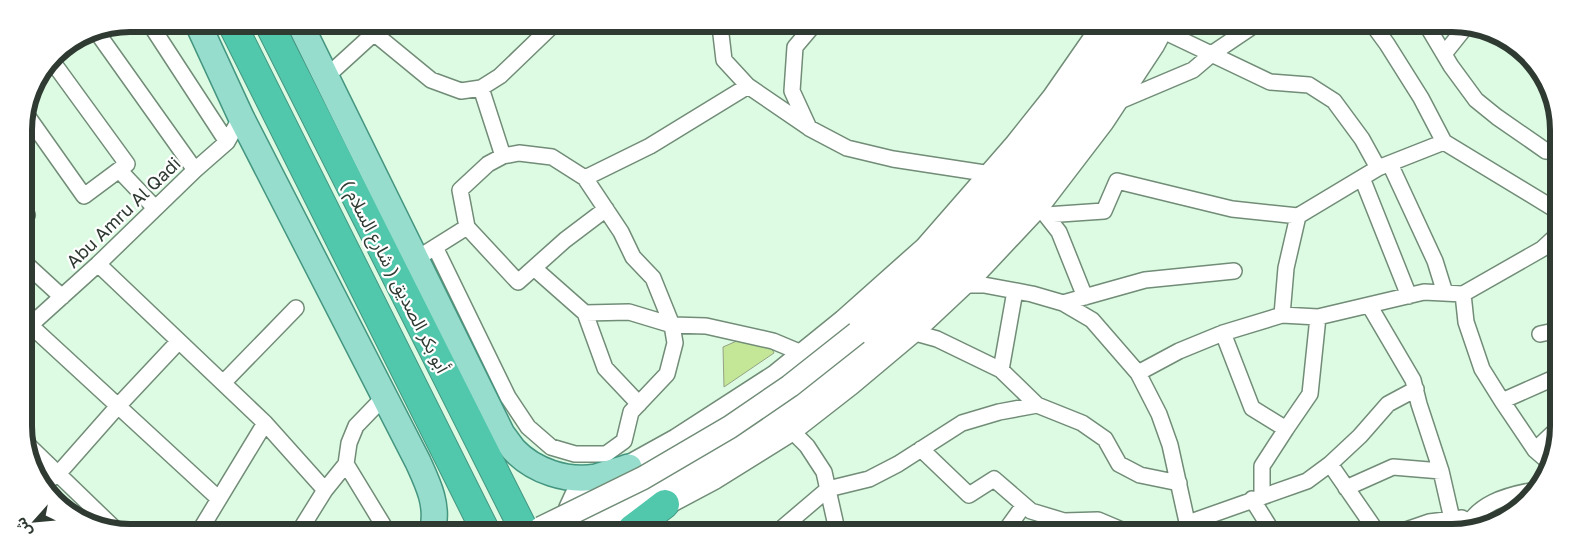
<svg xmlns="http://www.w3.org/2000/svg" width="1582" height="556" font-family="'Golos Text','Noto Sans Arabic',sans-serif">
<rect width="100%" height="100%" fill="#ddfbe3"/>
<path fill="#c4e797" stroke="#95a284" d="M739,340L772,349L774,353L724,387L723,347Z"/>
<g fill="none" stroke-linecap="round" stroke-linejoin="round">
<g stroke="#718c77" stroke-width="18">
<path id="street" d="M150,24L227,142
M368,25L375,34L431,80L461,91L481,88L500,76L553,25
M720,26L724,60L748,86L808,127
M812,27L795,47L792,91L809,128L847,148L893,159L991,174
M1376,29L1387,44L1421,98L1444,142L1556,210
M1429,29L1451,66L1476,100L1497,117L1546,151L1557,152
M1161,30L1270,82L1309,85L1334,101L1362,139L1378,168
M96,31L195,170
M1444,54L1464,29
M326,77L383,25
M481,88L503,156
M1115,103L1193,70L1213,53L1250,28
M26,114L84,196L127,164L52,61
M1390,164L1435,261L1445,293
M119,170L155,208
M585,178L650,146L748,86
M1362,178L1409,296
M1041,209L1059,232L1085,297
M24,211L27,215L25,218
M1046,215L1104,211L1117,181L1232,209L1298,216L1378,168L1444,142
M467,227L518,282L565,240L606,209
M416,259L467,227L460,190L488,164L503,156L519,153L552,157L585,178L621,232L633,257L653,278L672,325L675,343L667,374L631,412L624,441L606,454H575L551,447L528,427L508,397L435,247
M25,263L62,297
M98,264L265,423L325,490
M534,268L585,313L605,368L639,404
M962,285H984L1032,294L1063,303L1092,320L1138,373L1159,414L1170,445L1189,531
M1463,294L1466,322L1482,369L1502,401L1535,450L1550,463
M1063,303L1145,280L1234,271
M1369,305L1413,380L1419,404L1441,471L1452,519
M585,313L629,312L672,325L706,326L773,341L804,354
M1282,315L1286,268L1298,216
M30,325L219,499
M25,330L98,264L195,170L227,142L241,117
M912,332L937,339L1001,370L1037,405L1082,423L1105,439L1119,464L1140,475L1179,483
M1223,333L1252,408L1286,429L1262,466V496
M1540,334L1554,331
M1001,370L1015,291
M1138,373L1179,351L1223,333L1282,315L1318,317L1424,292L1463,294L1542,249L1556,236
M223,383L296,308
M1502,401L1554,378
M1286,429L1310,394L1318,317
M791,430L807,446L824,472L837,530
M26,443L113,527
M921,449L969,495L994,479L1031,511L1064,521L1098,520L1124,531
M1535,450L1553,433
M346,464L385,528
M1330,464L1377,532
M44,483L58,474L118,406L179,341
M1346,488L1393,467L1441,471
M1252,499L1272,531
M1188,523L1307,481L1330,464L1360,436L1388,404L1416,389
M202,527L265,423
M302,527L325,490L346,464L349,443L356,426L385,396
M781,529L828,489L869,479L898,464L962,423L999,412L1037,405
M1465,529C1478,504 1504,496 1530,491
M1006,530L1024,505
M1400,532L1429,522L1462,518"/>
</g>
<g stroke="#718c77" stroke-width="25">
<path id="secondary" d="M857,333C893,302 928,272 960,238C1021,173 1072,101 1122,28
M650,512L714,478L791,430L850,384L912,332L976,272L1038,206L1103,121L1153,45L1162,28
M575,527L570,509L576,496L677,440L776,376L844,321L926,248L1015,146L1054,97L1102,28
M588,529L631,506L714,458L796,407L872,345L946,280L1009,212L1058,154L1097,102L1145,28"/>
</g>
<g stroke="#459681" stroke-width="28">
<path id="primary" d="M198,24L241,117L418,462C428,484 438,504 433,528
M300,24L502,434C506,439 510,445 514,450C534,471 567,482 596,477C607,474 619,470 629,467"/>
</g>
<g stroke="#459681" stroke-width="30">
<path id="highway" d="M232,24L484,528
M269,24L523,528
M632,529L665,504"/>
</g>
<use href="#street" stroke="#fff" stroke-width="15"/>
<use href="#secondary" stroke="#fff" stroke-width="22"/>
<use href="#primary" stroke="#97ddcd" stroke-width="25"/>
<use href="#highway" stroke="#51c7ac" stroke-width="28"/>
<g stroke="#718c77" stroke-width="25" stroke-linecap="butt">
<path id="secondary-bridge" d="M541,528L643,478L730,427L790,386L857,333"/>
</g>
<use href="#secondary-bridge" stroke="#fff" stroke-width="22"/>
</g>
<g text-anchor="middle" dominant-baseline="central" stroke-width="4.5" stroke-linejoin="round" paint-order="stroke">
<g font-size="18" fill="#2f3b32" stroke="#fff">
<text transform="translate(123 212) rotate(-44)">Abu Amru Al Qadi</text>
<text transform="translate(396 276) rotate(63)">( شارع السلام ) أبو بكر الصديق</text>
</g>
</g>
<path d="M0 0H1582V556H0ZM130 32H1452A98 98 0 0 1 1550 130V426A98 98 0 0 1 1452 524H130A98 98 0 0 1 32 426V130A98 98 0 0 1 130 32Z" fill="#fff" fill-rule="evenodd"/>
<path fill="none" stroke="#2f3b32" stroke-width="6" d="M130 32H1452A98 98 0 0 1 1550 130V426A98 98 0 0 1 1452 524H130A98 98 0 0 1 32 426V130A98 98 0 0 1 130 32Z"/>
<g transform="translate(35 521) rotate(243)" stroke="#ffffff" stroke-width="4" paint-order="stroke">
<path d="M0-4L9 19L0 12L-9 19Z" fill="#2f3b32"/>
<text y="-8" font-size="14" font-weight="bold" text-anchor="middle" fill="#2f3b32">ش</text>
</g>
</svg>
